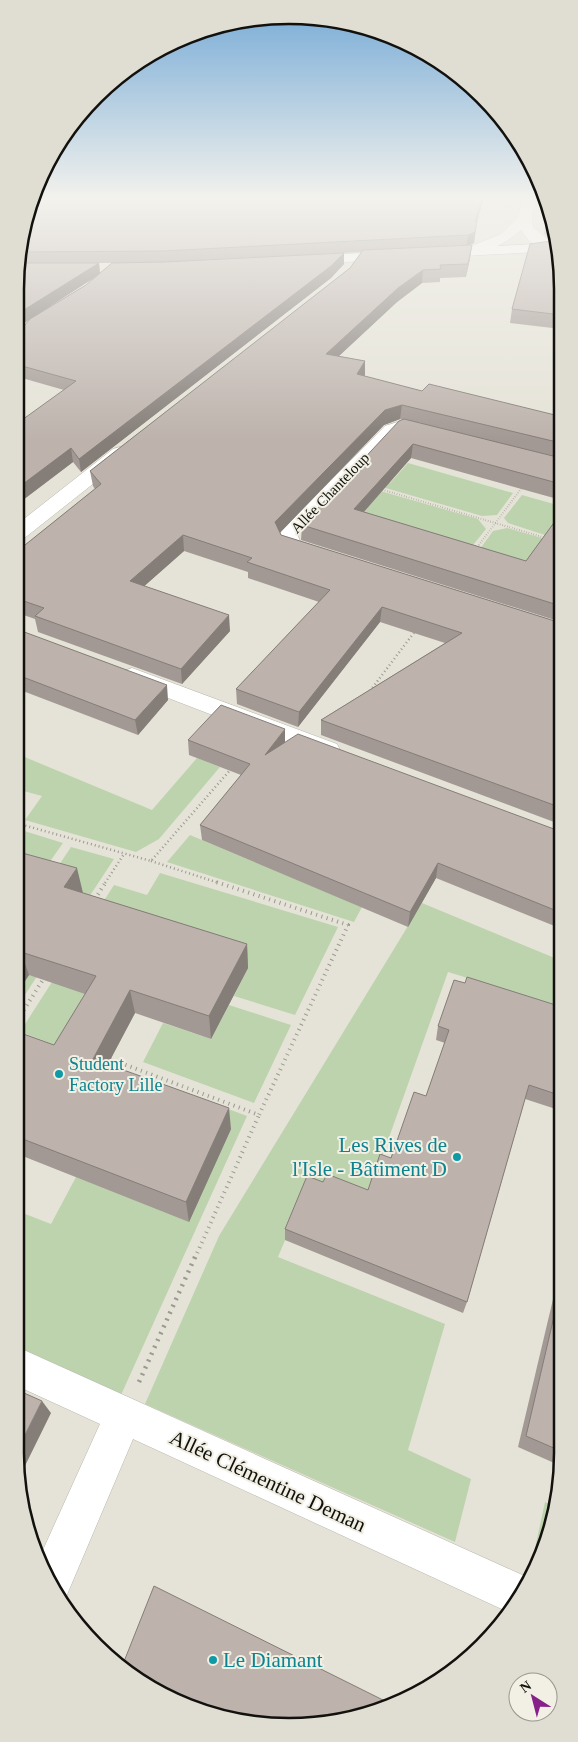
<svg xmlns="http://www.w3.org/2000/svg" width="578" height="1742" font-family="Georgia,serif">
<rect width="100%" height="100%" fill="#e5e3d7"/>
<path fill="#bdd3ad" d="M408,463L513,493L497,515L482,516L365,482L390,483Z
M363,486L478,519L486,529L469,550L359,517Z
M522,495L561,506V524L551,537L508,523L504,518Z
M507,528L549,540L529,568L477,553L493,531Z
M15,753L152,810L197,758L220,767L159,839L136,852L25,820L42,796L20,790L15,797Z
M18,829L63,843L37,880L15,874V833Z
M190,835L362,907L354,922L167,862Z
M71,847L114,859L15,1010V996L47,883Z
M160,873L338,927L295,1015L234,996L248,967L61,985L102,999L71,1051L20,1032L114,885L147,895Z
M422,903L562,961V1007L448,972L366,1202L307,1188L278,1257L445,1324L408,1450L471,1479L455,1542L145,1404L219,1236Z
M229,1005L291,1025L254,1103L143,1062L163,1023L211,1039Z
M135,1074L247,1116L121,1395L15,1348V1210L51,1224L76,1177L190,1221Z
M545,1502L556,1507L554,1524L532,1572L530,1571Z"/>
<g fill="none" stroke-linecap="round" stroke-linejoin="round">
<g stroke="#b9b7ac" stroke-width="1">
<path id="street" d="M401,421L426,425L429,429L426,433C416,435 407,430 397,434L298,536C301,549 321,545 328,555L325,559C310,563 287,554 278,541L281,531L385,426Z
M120,447L127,449L129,453L127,457L22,540L15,542V526L113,449Z
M132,668L337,744L340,750L337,756L328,759L319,756L124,681L120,676L124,671Z
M15,1346L529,1578L517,1605L509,1613L506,1611L133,1439L66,1597L62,1599L38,1561L100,1424L15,1385Z"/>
</g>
<g stroke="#b9b7ac" stroke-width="1">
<path id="secondary" d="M523,197H535L532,216L533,227L554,245L556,248L554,251C541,254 527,240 521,230C511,240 479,259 464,255L462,252L464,249L501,234L518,217Z"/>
</g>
<g stroke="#b9b7ac" stroke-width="1">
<path id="primary" d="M558,243L559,251L306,264L299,260L306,256Z"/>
</g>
<path stroke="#9b9990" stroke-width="2" stroke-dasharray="0.5 2" stroke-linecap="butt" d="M380,489L546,538
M476,549L523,486"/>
<path stroke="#9b9990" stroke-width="2.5" stroke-dasharray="1 3" stroke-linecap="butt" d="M370,691L416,630
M15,825L16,823L151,861L231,769
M151,861L219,883
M105,883L124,854"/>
<path stroke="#9b9990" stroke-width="4" stroke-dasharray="1 4.5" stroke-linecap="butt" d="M95,899L106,882
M15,1024L44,978
M110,1059L259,1115L348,925L216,882
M195,1258L259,1115"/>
<path stroke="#9b9990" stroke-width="4.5" stroke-dasharray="2 5.5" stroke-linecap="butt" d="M139,1382L195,1257"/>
<use href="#street" fill="#fff" fill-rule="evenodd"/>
<use href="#secondary" fill="#fff" fill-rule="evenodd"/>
<use href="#primary" fill="#fff" fill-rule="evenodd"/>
</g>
<path fill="#a39994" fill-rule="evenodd" d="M35,197H484L477,222L474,243L470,245H472L470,258L466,277L440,278V282L422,283L397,302L339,356L365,361V375L364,376L422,391L555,415L561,395V500L411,458L364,512L526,561L561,513V622L301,540L302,525L403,420L400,419L384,425L280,532L281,535L561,623L562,825L321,735V720L445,643L380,622L298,727L237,704L236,689L319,602L248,578V572L184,551L144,586L230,631L182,684L38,632L35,619L15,612V553L95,489L93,486L90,471L350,268L362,252L164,262L344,253V264L331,278L81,472L73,462L15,506V425L64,390L15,376V334L19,332L29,320L21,325L15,333V289L24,218ZM99,263H112L100,273ZM94,278L86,285L41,312Z
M548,207L561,254V329L510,323L512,309L552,241L544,234Z
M15,633L168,700L138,735L15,688Z
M188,740L285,742L562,832V929L436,878L408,927L202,840L200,825L241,775L189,755Z
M15,851L83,893L247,944L248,968L211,1039L135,1013L108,1064L231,1129L189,1222L15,1153V1031L54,1045L85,994L29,975L15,996Z
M562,1007V1111L525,1099L467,1302L463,1313L285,1240V1229L323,1182L368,1190L391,1158L426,1096L445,1043L436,1040L438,1026Z
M563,1257V1453L561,1466L518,1447Z"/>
<path fill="#847d78" d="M482,197H484L474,232L477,221L474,243L466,246L468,235L475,222Z
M472,245L470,258L466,277L468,264Z
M344,253V264L331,278L81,472L79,459Z
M99,263L100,274L21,325L15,333V318L19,313Z
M423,270L422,283L397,302L326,368V354L398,288Z
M365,361V375L356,389L357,374Z
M402,405L400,419L384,425L276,537L275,522L385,410Z
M413,444L411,458L353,524L354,509Z
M71,448L73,462L15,506V490Z
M183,535L184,551L132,597L130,581Z
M382,607L380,622L298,727L299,712Z
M229,615L230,631L182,684L181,669Z
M167,685L168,700L138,735L135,720Z
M285,729V744L265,755Z
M438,863L436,878L408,927L410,912Z
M77,868L83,893L64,887Z
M247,944L248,968L211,1039L209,1016Z
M21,952L29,975L15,996V960Z
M130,990L135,1013L99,1081L93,1059Z
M229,1108L231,1129L189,1222L186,1202Z
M42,1401L51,1413L20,1476L15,1455Z"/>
<path fill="#bdb2ac" stroke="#847d78" d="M35,197H482L475,222L477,221L475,232L468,235L164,251L20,252L24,218Z
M548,207L554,228L546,221Z
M557,240L561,254V315L512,309L530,244Z
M472,245L468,264L440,265L441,269L423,270L398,288L326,354L365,361L357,374L422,391L429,384L555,415L561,395V443L402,405L385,410L275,522L281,535L561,623L562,808L321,720L462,633L382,607L299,712L236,689L330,590L247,562L252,558L183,535L130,581L229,615L181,669L35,616L44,608L15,598V553L101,484L90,471L350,268L363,250Z
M344,253L331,266L79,459L71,448L15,490V425L76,381L15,364V334L19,332L30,319L86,285L112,263L164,262Z
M18,263H99L19,313L15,318V289Z
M404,419L561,458V484L413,444L354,509L526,561L561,513V606L302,525L399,421Z
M19,630L167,685L135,720L15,674V633Z
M221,705L285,729L265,755L298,734L562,832V913L438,863L410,912L200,825L250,764L188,740Z
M15,851L77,868L64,887L247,944L209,1016L130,990L93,1059L229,1108L186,1202L15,1136V1031L54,1045L96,976L21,952L15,960Z
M467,977L562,1007V1096L529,1085L467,1302L285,1229L307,1176L323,1182L327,1174L368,1190L380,1154L391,1158L414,1092L426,1096L449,1030L438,1026L454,980L465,983Z
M563,1278V1452L526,1436Z
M15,1389L42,1401L15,1455Z
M154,1586L391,1704L360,1718L254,1725L168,1699L123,1664Z"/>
<linearGradient id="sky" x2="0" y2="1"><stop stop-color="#75aad6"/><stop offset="0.45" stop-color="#f3f2ed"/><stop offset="1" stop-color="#f3f2ed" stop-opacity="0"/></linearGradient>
<rect width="578" height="441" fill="url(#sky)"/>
<g fill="#0f9aa8" stroke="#f2f0e4" stroke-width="2">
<circle cx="59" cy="1074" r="5"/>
<circle cx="457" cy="1157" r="5"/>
<circle cx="213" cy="1660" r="5"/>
</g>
<g text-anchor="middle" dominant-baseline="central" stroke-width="4" stroke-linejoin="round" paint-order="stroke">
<g font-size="15" fill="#12110d" stroke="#f2f0e4">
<text transform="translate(330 493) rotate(-46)">Allée Chanteloup</text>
</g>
<g font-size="18" fill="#0d838f" stroke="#f2f0e4" text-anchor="start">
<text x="69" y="1064">Student<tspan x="69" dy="21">Factory Lille</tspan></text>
</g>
<g font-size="21" fill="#0d838f" stroke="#f2f0e4" text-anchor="end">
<text x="447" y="1145">Les Rives de<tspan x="447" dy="24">l'Isle - Bâtiment D</tspan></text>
<text x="223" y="1660" text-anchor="start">Le Diamant</text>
</g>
<g font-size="21" fill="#12110d" stroke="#f2f0e4">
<text transform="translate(268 1481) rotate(25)">Allée Clémentine Deman</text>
</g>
</g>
<path d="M0 0H578V1742H0ZM289 24H289A265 265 0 0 1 554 289V1453A265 265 0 0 1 289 1718H289A265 265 0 0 1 24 1453V289A265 265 0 0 1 289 24Z" fill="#e0ded3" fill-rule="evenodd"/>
<path fill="none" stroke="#12110d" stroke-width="2.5" d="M289 24H289A265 265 0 0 1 554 289V1453A265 265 0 0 1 289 1718H289A265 265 0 0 1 24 1453V289A265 265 0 0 1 289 24Z"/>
<g transform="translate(533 1697) rotate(324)"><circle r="24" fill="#f2f0e4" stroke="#98978e"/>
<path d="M0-4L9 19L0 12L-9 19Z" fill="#872189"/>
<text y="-8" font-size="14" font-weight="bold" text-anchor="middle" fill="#12110d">N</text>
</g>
</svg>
